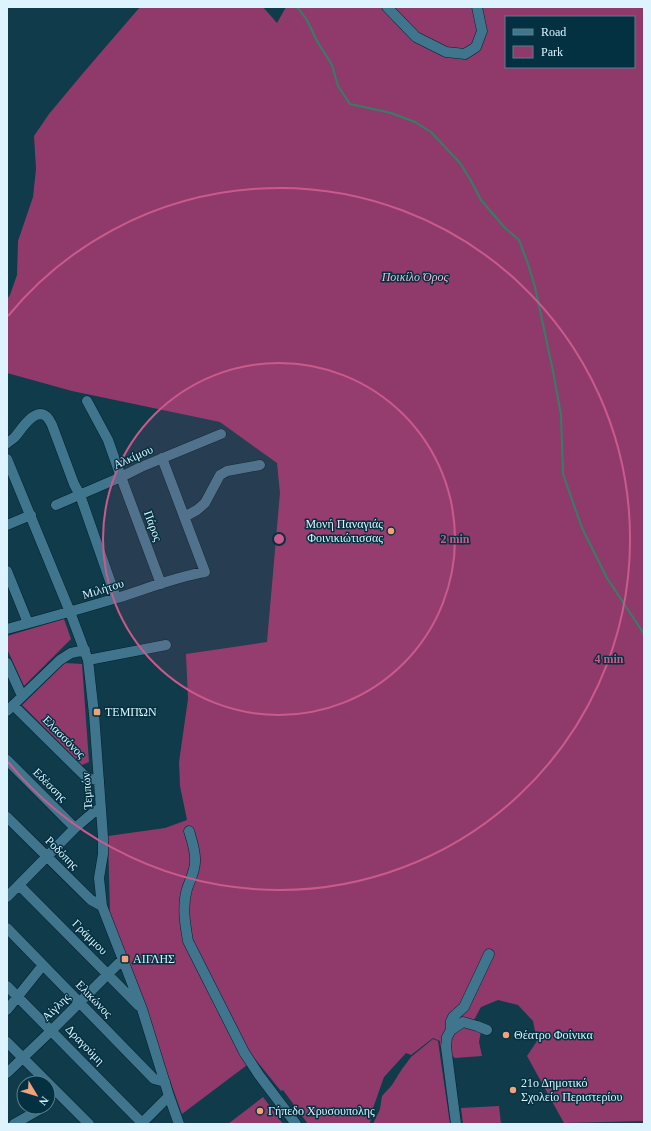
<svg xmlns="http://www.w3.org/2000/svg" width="651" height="1131" font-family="'Times New Roman',serif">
<rect width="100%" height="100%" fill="#103b4b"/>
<path fill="#8f3a6b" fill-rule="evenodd" d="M140,7H263L277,23L286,7H644V1121L564,1123L527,1056L537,1041L533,1021L518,1005L498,1000L481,1007L474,1020L481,1031L479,1042L482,1056L455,1058L440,1046V1041L433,1038L411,1055L406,1053L384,1077L372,1111L370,1124H308L283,1090L281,1091L255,1059L182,1114L110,914L108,836L165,828L187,820L180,786L179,762L188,699L186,654L267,642L280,493L277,463L220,422L72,391L7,373V299L10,295L17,275L18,241L33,197L36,169L34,136L49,114L84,72ZM506,17H634V67H506Z
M64,619L71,639L24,686L7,649V636Z
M65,663L82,664L89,762L82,765L22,705Z
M433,1039L438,1041L450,1124H373L380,1109L382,1096L392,1085L402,1069L411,1057Z
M263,1097L283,1124H228Z
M499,1106L501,1124H463L461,1108Z"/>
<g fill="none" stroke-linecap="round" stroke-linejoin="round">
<path stroke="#318065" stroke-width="2" d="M296,7L298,8L307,20L317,41L332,65L338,86L350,104L391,113L415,122L431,132L460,163L470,179L481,200L505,228L519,240L528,264L535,287L553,371L561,415L563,474L582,528L607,578L644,634"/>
<g stroke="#03212c" stroke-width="11">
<path id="minor" d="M387,7L416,37L446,52L465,54L476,47L482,31L477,7
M87,401L108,440L121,477L161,584
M7,443C10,441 13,439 15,437C21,430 35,406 47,417C49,419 51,423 52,425L74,484L80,495L116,598
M7,459L70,612L88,660L94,714L103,837V854L99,878L102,906L142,1009L169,1096L179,1124
M56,505L121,477L141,467L221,434
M184,517L197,510L205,503L220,475L227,471L260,465
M7,525L31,515
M7,571L28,623
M7,629C44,619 80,609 117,598C146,589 175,577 205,572L162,458
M88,660L166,645
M7,663L22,696
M13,705L84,775L91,779L99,780
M7,711L60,660L71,653L85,650
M7,760L75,828
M7,817L91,900L102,906
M189,831C192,841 196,852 195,862C195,871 190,880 187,889C182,906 185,924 188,941L244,1052L259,1075L296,1124
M19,885L139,1006
M7,897L75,828L95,811L101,808
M7,928L154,1079L165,1082
M7,986L143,1124
M7,1010L43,965
M451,1030L463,1022L477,1026L487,1030
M7,1042L48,1083
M7,1073L52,1030L123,959
M48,1083L89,1124
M14,1124L44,1107
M141,1124L169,1096
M456,1124L446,1047L447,1037L451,1030V1021L453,1017L464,1007L489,954"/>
</g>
<use href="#minor" stroke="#40768d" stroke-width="10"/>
</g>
<circle cx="279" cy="539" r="176" fill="#ca5a8c" fill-opacity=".12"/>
<g fill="none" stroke="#ca5a8c" stroke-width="2">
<circle cx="279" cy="539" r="176"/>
<path d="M8 316A351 351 0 1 1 8 762"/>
</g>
<g fill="#f0a27a" stroke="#033141" stroke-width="1.5">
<circle cx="391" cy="531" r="4"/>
<rect x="93" y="708" width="8" height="8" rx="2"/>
<rect x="121" y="955" width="8" height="8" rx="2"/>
<circle cx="506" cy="1035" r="4"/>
<circle cx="513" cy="1090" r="4"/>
<circle cx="260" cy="1111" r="4"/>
</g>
<g text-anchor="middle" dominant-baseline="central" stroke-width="3" stroke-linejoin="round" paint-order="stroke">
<g font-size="12" font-style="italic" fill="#efb9d4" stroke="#033141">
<text x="415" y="277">Ποικίλο Όρος</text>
</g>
<g font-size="12" fill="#ddf3fd" stroke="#033141">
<text transform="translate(133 457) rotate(-24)">Αλκίμου</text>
<text transform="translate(153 526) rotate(70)">Πάρος</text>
<text transform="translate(103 589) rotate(-17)">Μιλήτου</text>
<text transform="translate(64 737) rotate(45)">Ελασσόνος</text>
<text transform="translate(50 785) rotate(45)">Εδέσσης</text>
<text transform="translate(87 791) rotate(-94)">Τεμπών</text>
<text transform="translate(62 853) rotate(45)">Ροδόπης</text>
<text transform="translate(90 937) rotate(45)">Γράμμου</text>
<text transform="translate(94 999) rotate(46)">Ελικώνος</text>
<text transform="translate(56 1007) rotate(-45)">Αίγλης</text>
<text transform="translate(85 1045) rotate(46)">Δραγούμη</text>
</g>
<g font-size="12" fill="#ddf3fd" stroke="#033141" text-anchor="start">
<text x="383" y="524" text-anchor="end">Μονή Παναγιάς<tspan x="383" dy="14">Φοινικιώτισσας</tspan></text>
<text x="105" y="712">ΤΕΜΠΏΝ</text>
<text x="133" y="959">ΑΙΓΛΗΣ</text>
<text x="514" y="1035">Θέατρο Φοίνικα</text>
<text x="521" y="1083">21ο Δημοτικό<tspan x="521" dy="14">Σχολείο Περιστερίου</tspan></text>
<text x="268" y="1111">Γήπεδο Χρυσουπολης</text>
</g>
</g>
<circle cx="279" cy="539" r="6" fill="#ca5a8c" stroke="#033141" stroke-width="2"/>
<g font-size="12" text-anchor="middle" font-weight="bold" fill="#ca5a8c" stroke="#033141" stroke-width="3" stroke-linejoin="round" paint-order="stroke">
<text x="455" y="543">2 min</text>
<text x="609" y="663">4 min</text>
</g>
<rect width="651" height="1131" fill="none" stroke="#ddf3fd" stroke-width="16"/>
<rect x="505" y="16" width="130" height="52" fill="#033141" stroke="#5a7f8c"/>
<rect x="513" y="29" width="20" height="6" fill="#40768d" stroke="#5a7f8c"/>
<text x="541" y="36" font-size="12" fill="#ddf3fd">Road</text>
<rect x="513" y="46" width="20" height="12" fill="#8f3a6b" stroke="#5a7f8c"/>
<text x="541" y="56" font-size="12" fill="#ddf3fd">Park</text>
<g transform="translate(36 1095) rotate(128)"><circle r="19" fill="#033141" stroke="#5a7f8c"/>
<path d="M0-3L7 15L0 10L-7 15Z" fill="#f0a27a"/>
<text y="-6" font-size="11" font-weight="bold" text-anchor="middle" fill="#ddf3fd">N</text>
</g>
</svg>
